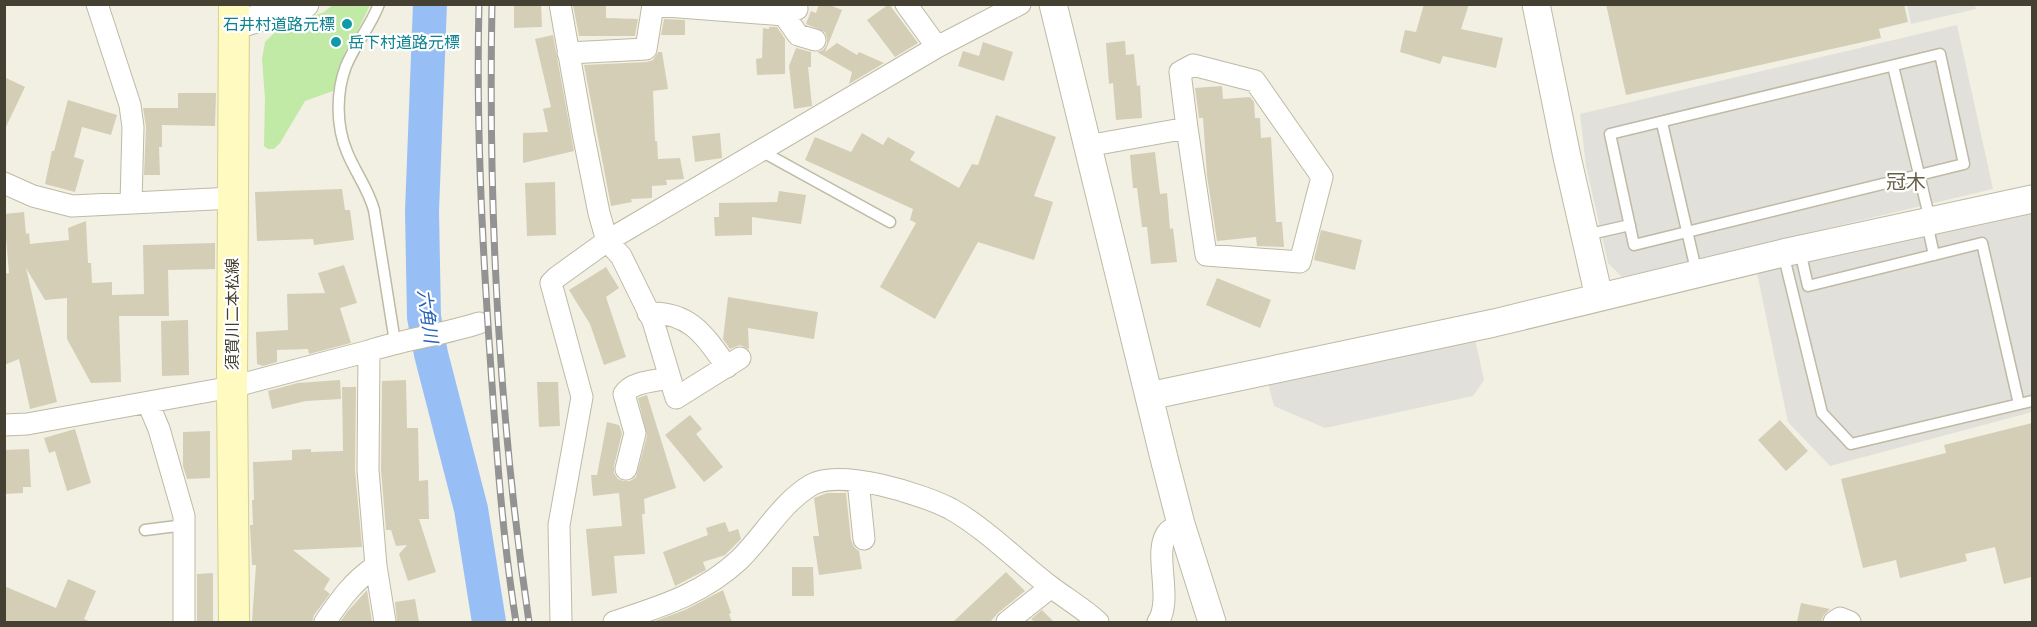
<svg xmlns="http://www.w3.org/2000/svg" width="2037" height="627" font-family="'IBM Plex Sans','Noto Sans JP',sans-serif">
<rect width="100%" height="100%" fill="#f2f0e2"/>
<path fill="#c0eaa6" d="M334,4L370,5L360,26L345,52L333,91L305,101L280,143L274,149H268L264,146L265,98L262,59L265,42L278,29L324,12Z"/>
<path fill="#e2e0db" d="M1907,5H1975L1976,9L1911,24Z
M1957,25L1993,189L1622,277L1608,263L1586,166L1580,114Z
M2032,207V412L1830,466L1788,422L1756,268Z
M1475,339L1484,380L1473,396L1325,428L1274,406L1268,383Z"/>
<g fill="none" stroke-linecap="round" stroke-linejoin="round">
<path stroke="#98bff5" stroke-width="34" d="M430,4L422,211L424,317L431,354L471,509L489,622"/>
</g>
<path fill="#d4ceb6" d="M514,4H541L542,27L514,28Z
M819,4H827L842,10L825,52L837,43L857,55L859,52L884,63L849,84L852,72L817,52L823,50L827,44V38L825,32L806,24L811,11L816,13Z
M889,4L918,43L895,57L867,20Z
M1424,4H1469L1461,29L1503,38L1496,68L1443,56L1440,64L1400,52L1405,30L1416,32Z
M1606,4H1904L1908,22L1879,29L1881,38L1626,95Z
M573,5H606V18L638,19L635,36H579Z
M664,19L685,20V35H661Z
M769,27H777L785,39V74L757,75L756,59L762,58L763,28L769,29Z
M553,35L574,151L523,163V133L548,132L543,109L551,107L535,39Z
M1125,41L1126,55L1134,54L1137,86L1140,85L1142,118L1116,120L1113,83L1109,84L1106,43Z
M983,42L1013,52L1004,81L958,66L963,51L979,56Z
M796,48L811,52V67H808L812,106L794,109L789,66Z
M658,52H662L668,89L653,91L655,141H657L658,159L680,158L684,179L666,180L667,185L652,186V198L631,199L632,202L611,206L584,65L647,62L653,60Z
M4,77L25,87L4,131Z
M1222,86L1223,99L1250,97L1254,102L1255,118H1260L1261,138L1271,137L1276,222H1282L1284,247L1257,246L1256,237L1217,241L1207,176L1203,118H1199L1195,88Z
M178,93H216L215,126L162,125V147H159L160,175H144L146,127L143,108H178Z
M68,100L117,115L111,135L82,127L74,157L84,160L75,192L45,184L52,151H54Z
M996,115L1056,137L1034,196L1053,202L1034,260L978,242L935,319L880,287L916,223L910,220L913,209L805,160L815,137L851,152L862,133L883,145L888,137L915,152L910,160L959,188L972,164L978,165Z
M720,133L722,158L695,162L692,136Z
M1155,152L1160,194L1167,193L1170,229L1173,228L1177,262L1151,264L1147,227H1142L1137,188H1133L1130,155Z
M555,182L556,235L527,236L525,183Z
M342,189L345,210H350L354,240L314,245L313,239L257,241L255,192Z
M779,191L806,195L801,224L752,217V235L715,236L714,217H719V203L777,202Z
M24,212L26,234L29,233L30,244L69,240L68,228L86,221L88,263H91L92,283L112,282V295L144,294L143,245L215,243V269L168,270L169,316H119L121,382L91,383L67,339V298L45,300L26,268L57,402L30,409L19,359L4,365V274L9,273L4,214Z
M1321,230L1362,240L1355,270L1314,260Z
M344,265L357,303L340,308L351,343L309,354L308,349L277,350V362L263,366L257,364L256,332L288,330L287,294L325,293L318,273Z
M606,267L619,288L606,297L626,357L604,365L590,324L569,290Z
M1217,278L1271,300L1260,328L1206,305Z
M728,297L818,312L814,339L748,328L749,349L740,345L730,349L723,339Z
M188,320L189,375L162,376L161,321Z
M340,380L341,399L306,401L272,409L268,391L298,383Z
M406,380L407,428H418L419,481L428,480L429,519H419L436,572L408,581L399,554L407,545L396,546L391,530H386L381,470L382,381Z
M537,382H558L560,426L539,427Z
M342,387H356L355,470L362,547L293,550L330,579L324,589L330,594L314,615L312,622H252L256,565H252L250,525H253L252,500H254L253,462L292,460V450L311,449V452L343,451Z
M647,395L676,488L644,499L645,514H642L645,554L614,556L617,593L592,596L586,529L622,526L619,493L593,496L591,475H597L607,422L619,425L622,433L614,466V473L618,479L623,481H630L636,477L647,436L638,398Z
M690,415L702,429L696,434L723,467L704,482L665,435Z
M1780,420L1808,451L1786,471L1758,440Z
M2032,423V577L2004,584L1995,547L1965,554L1967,561L1900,578L1896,560L1863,568L1841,479L1946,453L1944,445Z
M75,429L91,483L67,491L55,451L49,453L44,438Z
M210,431V478L187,479L183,466V432Z
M29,449L31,487H23V493L5,494L4,450Z
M827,493H846L851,540L854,547L859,551L862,569L819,575L813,536H819L814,498Z
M725,522L729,532L738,529L741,539L725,555L703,562L706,570L675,586L663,552L708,535L706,528Z
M792,567H813L814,596H792Z
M1006,572L1025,591L999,612L990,622H953Z
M213,573V622H197V574Z
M68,579L96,591L84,619L91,622H4V586L56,608Z
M367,590L372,622H340L348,611Z
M723,590L731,613L729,614L732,622H652L685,610Z
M415,599L419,622H397L395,602Z
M1801,603L1830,609L1823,616L1821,622H1797Z
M1042,610L1054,622H1035L1031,619Z"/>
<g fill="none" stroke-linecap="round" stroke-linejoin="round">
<g stroke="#bebaa4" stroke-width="13">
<path id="service" d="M379,4C371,26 355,44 346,66C336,92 336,126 347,152C355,172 368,188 374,210L395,342
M1940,54L1964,164L1634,245L1610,134Z
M1893,66L1930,220
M1662,123L1697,274
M761,151L890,222
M1927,223L1934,255
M1586,235L1630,225
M1800,251L1808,286L1982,243L2019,404
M1783,253L1822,413L1851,444L2032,401
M145,530L185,525"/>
</g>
<g stroke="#bebaa4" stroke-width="23">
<path id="minor" d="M97,4L130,105L133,127L131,203
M560,4L583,133L599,213L607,241L621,256L653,321L676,398L740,358
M906,4L937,47
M784,15L798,35L815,40
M568,53L646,49L653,5L784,15L797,9
M1087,146L1187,128L1206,255L1300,262L1322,177L1255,81L1193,65L1180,72L1187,128
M4,183L33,196L72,206L233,198
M648,313C690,311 705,336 727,367
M148,403L159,429L184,516V622
M4,425L27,424L232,387L369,351
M626,469L635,433L624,394C632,381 656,381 669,378
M858,481L864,539
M325,622C340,600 353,581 376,566
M385,622L376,566L368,470L369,351C405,339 442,335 479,323
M561,622L559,525L582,397L551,283L557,277L607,241L937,47L1020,4
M614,622C661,606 701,595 739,560C764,536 780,504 811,485C840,468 922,494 951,509C988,530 1018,562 1051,587C1067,599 1084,609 1098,622
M1007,622L1051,587
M1158,622C1174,598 1151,549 1169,531C1173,528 1178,526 1181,524
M1834,622L1840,618L1850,622"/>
</g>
<g stroke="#bebaa4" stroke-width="29">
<path id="tertiary" d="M1053,4L1164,458L1181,524L1212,622
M1536,4L1567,157L1599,297
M233,26L305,4
M1149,396L1494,323L1783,253L2032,199"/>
</g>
<g stroke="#d6d08d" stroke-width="32">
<path id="secondary" d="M234,4L232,387L234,622"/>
</g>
<use href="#service" stroke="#fff" stroke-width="10"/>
<use href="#minor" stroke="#fff" stroke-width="21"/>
<use href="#tertiary" stroke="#fff" stroke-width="27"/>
<use href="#secondary" stroke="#fffabf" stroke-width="30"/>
<g stroke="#939393" stroke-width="7">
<path id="rail" d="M479,4C476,121 482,238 490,355C496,444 502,534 516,622
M492,4C488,211 499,418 529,622"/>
</g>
<use href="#rail" stroke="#fff" stroke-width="4.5" stroke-dasharray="14" stroke-linecap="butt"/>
</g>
<g fill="#0f9aa8" stroke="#fff" stroke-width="2">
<circle cx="347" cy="24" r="6"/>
<circle cx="336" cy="42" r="6"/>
</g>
<g text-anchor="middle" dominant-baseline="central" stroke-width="4.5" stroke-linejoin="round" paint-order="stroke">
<g font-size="16" fill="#0d838f" stroke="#fff" text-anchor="end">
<text x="335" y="24">石井村道路元標</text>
<text x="348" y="42" text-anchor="start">岳下村道路元標</text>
</g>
<g font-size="16" fill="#444032" stroke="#fff">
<text transform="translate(232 314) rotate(-90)">須賀川二本松線</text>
</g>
<g font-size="18" font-style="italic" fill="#2560b6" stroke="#fff">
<text transform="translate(428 316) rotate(82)">六角川</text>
</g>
<g font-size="20" fill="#676048" stroke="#fff">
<text x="1906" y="181">冠木</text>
</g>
</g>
<rect width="2037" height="627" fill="none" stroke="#444032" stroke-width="12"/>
</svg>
